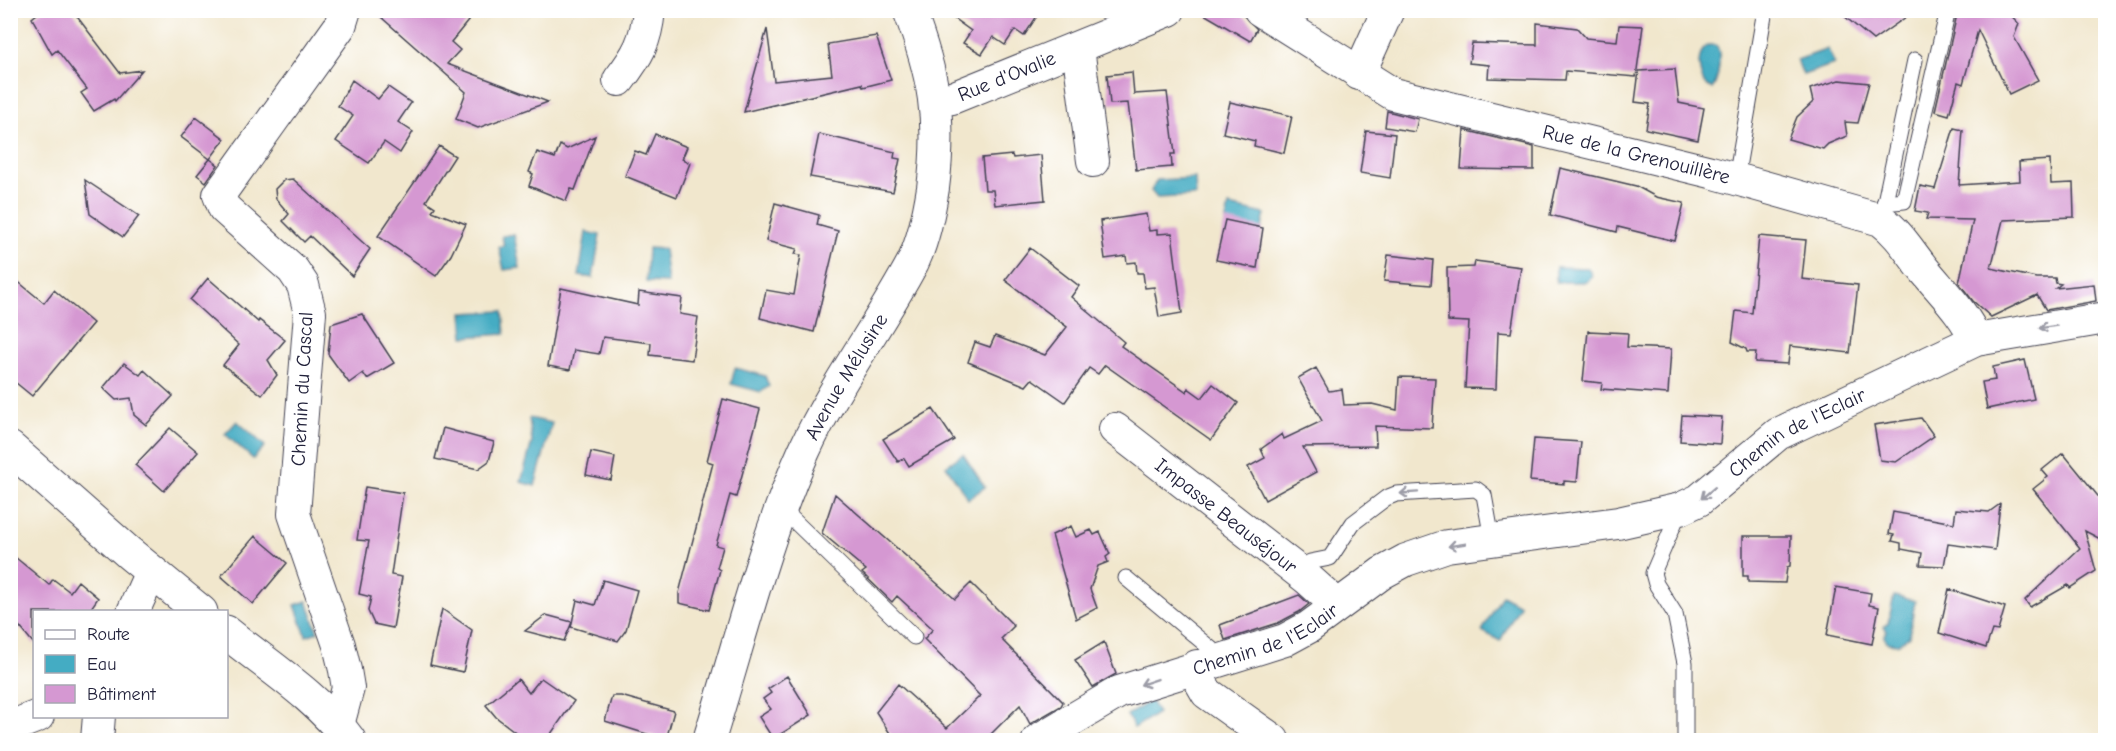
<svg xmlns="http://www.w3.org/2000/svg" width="2116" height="751" font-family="'Comic Neue',sans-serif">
<rect width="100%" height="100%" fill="#fff"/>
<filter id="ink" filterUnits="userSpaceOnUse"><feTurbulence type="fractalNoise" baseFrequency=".0167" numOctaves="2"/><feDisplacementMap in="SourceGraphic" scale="12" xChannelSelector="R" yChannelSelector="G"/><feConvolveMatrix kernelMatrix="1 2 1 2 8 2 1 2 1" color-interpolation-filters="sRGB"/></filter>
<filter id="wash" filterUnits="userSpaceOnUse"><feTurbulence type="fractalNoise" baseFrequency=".008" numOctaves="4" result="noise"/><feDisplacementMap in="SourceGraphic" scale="24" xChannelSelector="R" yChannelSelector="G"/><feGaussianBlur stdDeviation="1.35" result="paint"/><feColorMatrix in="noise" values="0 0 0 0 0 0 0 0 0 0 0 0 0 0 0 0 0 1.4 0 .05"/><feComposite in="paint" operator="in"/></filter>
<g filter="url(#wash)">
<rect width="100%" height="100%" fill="#f1e7cd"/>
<path fill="#44acc3" stroke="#33677f" stroke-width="1.5" d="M1707,45H1716C1722,52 1719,81 1712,89L1704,83C1698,70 1696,56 1707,45Z
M1828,49L1834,64L1803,75L1797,60Z
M1195,178L1196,196L1157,198L1151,191L1157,180Z
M1229,206L1265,214L1261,232L1225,224Z
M586,232L600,235L593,278L579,276Z
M514,234L520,268L504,270L499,247L504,246L502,236Z
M648,248L664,249L668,283L646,282Z
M1556,267L1588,268L1592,276L1587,282H1556Z
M503,311L505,334L464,337L462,313Z
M735,368L765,376L769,386L761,392L731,384Z
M529,418L552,423L535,486L521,482L532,442Z
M237,421L265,446L253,459L225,434Z
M963,454L985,487L968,499L946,466Z
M1502,595L1520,605L1500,641L1482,631Z
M1894,596L1915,601L1909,636L1898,644L1888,643L1884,637L1887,631L1884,627L1888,623Z
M307,601L318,632L306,636L295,605Z
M1151,701L1158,713L1134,728L1127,715Z"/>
<g id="blocks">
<path fill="#d598d2" d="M42,10H72L120,73L142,70L115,101L114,99L94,111L81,93L87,89L57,50L52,54L32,18Z
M373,10H477L451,42L460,50L447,64L548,102L478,128L456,119L466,92Z
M942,10H1041L1024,36L1015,30L1005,45L993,37L982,54L963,43L971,31Z
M1197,10H1238L1257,29L1250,41Z
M1837,10H1916L1873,40Z
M1958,10H2006L2019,24L2014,37L2038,80L2009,94L1978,30L1963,84L1958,82L1949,115L1935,111Z
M1537,23L1577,28L1586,38L1617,41L1619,25L1643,26L1636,77L1566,71L1565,80L1488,78L1489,65L1469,63L1472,43L1537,45Z
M767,29L774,81L832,75L828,44L876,36L891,80L863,87L862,84L744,112Z
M1675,69L1679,103L1704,108L1698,140L1646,129L1650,104L1635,102L1639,71Z
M1132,72L1134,94L1167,92L1175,154H1171L1172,167L1136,170L1128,103L1110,104L1107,75Z
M352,80L378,99L388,87L411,103L398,122L413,132L400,153L384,142L369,163L336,141L353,116L338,106Z
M1839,80L1869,83L1858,123L1845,122L1847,136L1828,144L1823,149L1788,139L1797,117L1813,102L1810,89Z
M1230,102L1292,116L1284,153L1254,146L1255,141L1223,133Z
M1387,111L1418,119L1415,132L1385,127Z
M196,117L225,139L210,159L181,137Z
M1954,128L1963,130L1959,185L2020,181L2019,162L2050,160L2051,184L2073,183L2074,217L2003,220L1991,268L2036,278H2055L2056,283L2061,284L2056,288L2094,284L2096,301L2046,310L2037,295L1991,317L1973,301L1959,283L1973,220L1926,219L1928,213L1915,211L1920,186L1935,189Z
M1464,130L1534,147V170L1461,169Z
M1366,131L1395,134L1390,178L1360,173Z
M655,134L687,147L682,159L690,163L677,197L625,176L635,151L646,155Z
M819,134L895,152L894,158L900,159L893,192L810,177Z
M595,136L575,190L571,189L566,201L529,186L533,174L529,172L537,152L555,158L560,145L567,149Z
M439,146L455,156L426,201L435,207L432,211L466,224L451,255L436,276L378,236Z
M1012,155L1013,158L1041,155L1045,200L995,205L993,190H985L982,158Z
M210,159L218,165L206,182L197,175Z
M1560,168L1636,186L1656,197L1684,203L1675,241L1618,227L1617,232L1550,215Z
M293,179L370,249L352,276L310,236L304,242L283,221L289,214L276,199L275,189L284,180Z
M85,180L139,216L123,237L90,214Z
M775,203L819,215L817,225L838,231L814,332L760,318L766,290L794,295L801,255L795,254L797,249L766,241Z
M1146,214L1149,231L1157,230V234L1172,233L1182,313L1159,317L1154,287L1145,288L1143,273H1137L1136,262L1127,263L1126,256L1105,259L1100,221Z
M1225,220L1263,228L1257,268L1216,260Z
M1759,236L1806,240L1802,279L1858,285L1850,353L1790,346L1788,364L1755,362L1756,352H1747L1746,349L1732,342L1736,311L1752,313Z
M1030,248L1079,286L1071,297L1124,342L1121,346L1187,392L1188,388L1202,398L1213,384L1238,403L1211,440L1105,365L1098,374L1089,368L1065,402L1032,379L1026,386L968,362L975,342L990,347L995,336L1045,355L1067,327L1005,280Z
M1388,255L1433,260L1431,285L1384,281Z
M1475,261L1521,267L1511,333L1498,332L1496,389L1465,388L1469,322L1448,321L1447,268L1474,267Z
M10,275L44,303L54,290L93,323L32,396L10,378Z
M208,278L258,322L259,320L285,340L268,360L277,375L262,395L223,365L239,345L190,300Z
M561,288L638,305L639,292L682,298L680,314L698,317L692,360L650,355L651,343L603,337L599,354L574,350L570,370L548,366Z
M362,314L394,363L367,379L363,373L349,383L328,354L331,324Z
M1588,331L1628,333L1627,347L1671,349L1668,394L1601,389L1602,383L1583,381Z
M2025,360L2034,399L1987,409L1982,382L1995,380L1993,367Z
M124,363L140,375L144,370L173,396L146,425L134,415L131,398L116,400L103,388Z
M1316,368L1329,391L1342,389L1344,405L1372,404L1397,410L1399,377L1435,378L1432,428L1375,426L1376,446L1303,447L1316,472L1265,500L1248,467L1265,458L1261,449L1282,434L1284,439L1322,421L1298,378Z
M723,399L760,409L736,497L730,495L716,545L723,547L717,568L720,570L709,610L679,603V593L713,463L707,461Z
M933,409L954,440L909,466L904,458L898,462L883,439Z
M1682,415L1722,417L1720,444L1680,441Z
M1921,418L1934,436L1896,462L1880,460L1874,425Z
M170,428L198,452L164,491L135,465Z
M443,428L494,442L489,461L478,469L435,459Z
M1534,439L1581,442L1577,482L1564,481V484L1530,481Z
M591,452L615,457L611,480L586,475Z
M2063,453L2106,506V542L2085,531L2096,571L2070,588L2068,585L2030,607L2025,600L2080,548L2033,489L2048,477L2042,470Z
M365,487L403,493L391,575L402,577L393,628L374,624L368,611L371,597L359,594L369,541L357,540Z
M835,494L955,599L971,583L1014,626L1001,639L1063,702L1061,706L1030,724L1020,705L984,741H895L876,712L898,684L947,728L980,696L924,639L933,629L897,596L892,602L862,573L866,570L822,533Z
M2000,504L1995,550L1948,544L1944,566L1920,565L1922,553L1901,549V543L1892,541L1894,535L1889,534L1893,512L1954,523L1956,509L1989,512Z
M1071,526L1076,537L1091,530L1094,535L1100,532L1110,554L1106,557L1108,562L1098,566L1090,589L1097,608L1076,619L1052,535Z
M255,536L287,563L253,604L221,576Z
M1743,536H1791L1790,566L1787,567L1785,583L1748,582V576H1743Z
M10,553L49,585L53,579L70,592L78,581L98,598L91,608L96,612H34V644L10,615Z
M603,580L637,590L626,630L618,641L571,627L577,600L595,605Z
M1836,587L1871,593L1869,605L1879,607L1872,644L1827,635Z
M1949,589L2005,607L1998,631L1992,630L1986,648L1939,633Z
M1299,595L1309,604L1299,612L1278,623L1225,640L1220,625Z
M442,609L472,630L463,672L430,665Z
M546,615L572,622L564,641L525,631Z
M1104,642L1116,674L1093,687L1075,660Z
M787,676L811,715L773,739L759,717L771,709L763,699L771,693L768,689Z
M541,678L574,701L546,741H527L496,717L486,705L518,679L529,693Z
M612,696H621L674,711L666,740L605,721Z"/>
</g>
</g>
<g filter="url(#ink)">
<use href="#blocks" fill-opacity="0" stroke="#414051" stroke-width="1.5"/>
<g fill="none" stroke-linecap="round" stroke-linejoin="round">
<g stroke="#414051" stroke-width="17">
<path id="lane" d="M1736,179L1765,10
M1884,203L1904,201L1948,10
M1883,211L1915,60
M781,508L914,637
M1680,510L1653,573L1656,584L1675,614L1685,663V740
M1301,574L1310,562L1330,558L1353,523L1386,498L1396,494L1476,489L1484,495L1492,539
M1126,578L1222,658"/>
</g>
<g stroke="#414051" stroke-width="34">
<g id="street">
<path id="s1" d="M1260,10L1393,94L1711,172L1881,220C1900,234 1911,254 1926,272C1945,295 1964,313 1976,340"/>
<path d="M1078,48L1093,161"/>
<path d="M1359,74L1388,10"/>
<path d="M619,80C638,55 646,42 649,10"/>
<path id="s2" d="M935,100L952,98L1169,10"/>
<path id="s3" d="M1115,429L1308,579L1337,605"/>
<path d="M133,612L151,572"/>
<path d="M1197,666L1199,679L1207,693L1273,740"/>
<path d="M338,725L348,688L345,670L339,645L294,514L310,313L303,285L293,270L224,208L219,195L340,26L345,10"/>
<path d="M10,727L38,716"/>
<path d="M97,740L99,716"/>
<path id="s4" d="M709,740C739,644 763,543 804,451C834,385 879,326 913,262C924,239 929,213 933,188C942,119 934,75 909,10"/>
<path id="s5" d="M1038,740L1119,692L1285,640L1309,627L1382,573L1406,560L1447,546L1618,523L1680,509L1699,500L1778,434L1976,340L2106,318"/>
</g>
</g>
<g stroke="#414051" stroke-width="35">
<path id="secondary" d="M10,448L129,553L201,612
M226,632C268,666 318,697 349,740"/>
</g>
<use href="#lane" stroke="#fff" stroke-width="15"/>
<use href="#street" stroke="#fff" stroke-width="32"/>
<use href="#secondary" stroke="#fff" stroke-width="33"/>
</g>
<defs><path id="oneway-shaft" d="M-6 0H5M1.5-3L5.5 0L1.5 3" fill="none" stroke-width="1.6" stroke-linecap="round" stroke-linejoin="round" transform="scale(1.5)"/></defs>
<g stroke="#9c9ca7">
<use href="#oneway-shaft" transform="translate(2048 327) rotate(171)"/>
<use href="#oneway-shaft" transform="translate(1409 493) rotate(176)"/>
<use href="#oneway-shaft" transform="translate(1708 493) rotate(140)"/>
<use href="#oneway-shaft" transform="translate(1457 545) rotate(171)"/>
<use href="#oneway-shaft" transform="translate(1149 682) rotate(161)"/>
</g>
</g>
<g text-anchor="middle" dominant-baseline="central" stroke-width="5" stroke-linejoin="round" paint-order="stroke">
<g font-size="20" fill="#22223b" stroke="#fff">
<text stroke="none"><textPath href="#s2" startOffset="76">Rue d'Ovalie</textPath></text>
<text stroke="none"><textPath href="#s1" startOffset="408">Rue de la Grenouillère</textPath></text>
<text stroke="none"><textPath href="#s4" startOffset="390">Avenue Mélusine</textPath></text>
<text transform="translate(302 389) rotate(-87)">Chemin du Cascal</text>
<text stroke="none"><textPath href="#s5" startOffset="834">Chemin de l'Eclair</textPath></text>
<text stroke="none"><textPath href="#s3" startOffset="141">Impasse Beauséjour</textPath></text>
<text stroke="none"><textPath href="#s5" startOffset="250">Chemin de l'Eclair</textPath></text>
</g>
</g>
<rect width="2116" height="751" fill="none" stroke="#fff" stroke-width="36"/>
<rect x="33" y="610" width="195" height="108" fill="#ffffff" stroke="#a7a7b1" stroke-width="1.5"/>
<rect x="45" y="630" width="30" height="9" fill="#ffffff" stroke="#a7a7b1" stroke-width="1.5"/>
<text x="87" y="640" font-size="18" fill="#22223b">Route</text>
<rect x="45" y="655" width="30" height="18" fill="#44acc3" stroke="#a7a7b1" stroke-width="1.5"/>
<text x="87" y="670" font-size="18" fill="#22223b">Eau</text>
<rect x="45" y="685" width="30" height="18" fill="#d598d2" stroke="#a7a7b1" stroke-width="1.5"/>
<text x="87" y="700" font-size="18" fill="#22223b">Bâtiment</text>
</svg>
